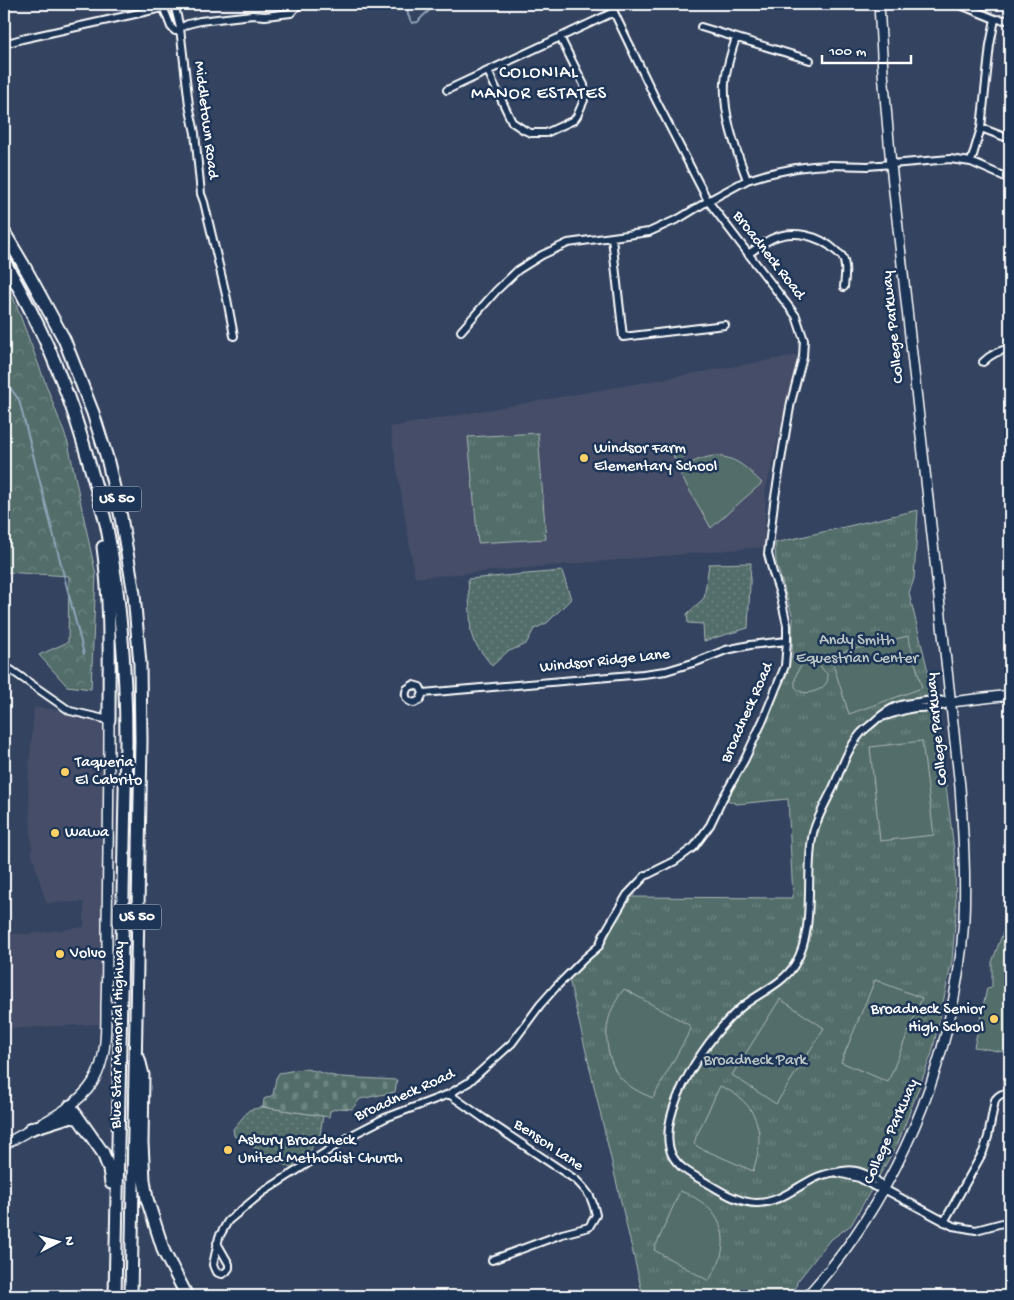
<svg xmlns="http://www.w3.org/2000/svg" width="1014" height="1300" font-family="'Gochi Hand',sans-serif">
<defs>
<pattern id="grass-dots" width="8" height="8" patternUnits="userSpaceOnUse" patternTransform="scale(1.25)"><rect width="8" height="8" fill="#536e6b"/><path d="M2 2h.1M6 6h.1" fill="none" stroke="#6d8481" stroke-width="1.8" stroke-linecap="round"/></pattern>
<pattern id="forest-crowns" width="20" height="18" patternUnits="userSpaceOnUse" patternTransform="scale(1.25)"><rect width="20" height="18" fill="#536e6b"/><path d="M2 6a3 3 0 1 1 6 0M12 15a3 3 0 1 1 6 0" fill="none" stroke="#6d8481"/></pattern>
<pattern id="cemetery-stones" width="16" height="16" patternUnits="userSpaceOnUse" patternTransform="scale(1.25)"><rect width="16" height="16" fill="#536e6b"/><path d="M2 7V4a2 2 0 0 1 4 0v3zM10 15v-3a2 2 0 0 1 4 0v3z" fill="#6d8481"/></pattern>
<pattern id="park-tufts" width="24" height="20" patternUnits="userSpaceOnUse" patternTransform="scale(1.25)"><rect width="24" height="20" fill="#536e6b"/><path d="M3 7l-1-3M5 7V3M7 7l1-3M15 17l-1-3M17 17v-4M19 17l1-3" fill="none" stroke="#6d8481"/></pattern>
</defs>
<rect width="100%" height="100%" fill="#344360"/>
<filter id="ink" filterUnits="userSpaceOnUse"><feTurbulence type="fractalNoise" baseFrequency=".02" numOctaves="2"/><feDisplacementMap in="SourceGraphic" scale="10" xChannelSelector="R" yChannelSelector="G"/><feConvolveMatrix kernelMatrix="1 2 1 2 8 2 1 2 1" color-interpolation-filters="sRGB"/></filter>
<g filter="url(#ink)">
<path fill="#444d67" d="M798,355L766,490L764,540V547L415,578L390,427Z
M34,707L104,715L101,1024L4,1029V933L28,934L84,927V902L46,903L32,855L28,781Z"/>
<path fill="url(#grass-dots)" stroke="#a9b6b5" d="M751,563L748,628L704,641L703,624L688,623L687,614L704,598L709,564Z
M562,571L571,599L547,623L534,629L526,644L507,652L492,666L474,642L471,633L468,579Z
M263,1107L323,1116L319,1141L312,1146L310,1155L296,1159L294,1167L296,1171L234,1136L233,1129L249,1110Z"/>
<path fill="url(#forest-crowns)" stroke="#a9b6b5" d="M4,280L9,286L68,443L96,575L91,689L67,686L39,655L68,642L69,576L4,572Z"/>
<path fill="url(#cemetery-stones)" stroke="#a9b6b5" d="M302,1069C315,1069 327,1076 341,1077C359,1078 378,1079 397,1080L395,1092L360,1099L352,1109L338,1108L330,1111L329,1117L263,1107L264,1099L273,1095L276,1078L279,1073Z"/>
<path fill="url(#park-tufts)" stroke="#a9b6b5" d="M538,433L546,539L478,543L468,437Z
M684,449V458L680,462H677L674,458L673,450Z
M918,510L914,579L909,593L934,696L935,714L945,777L955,858L956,913L952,961L932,1053L898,1143L851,1225L829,1241L797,1282L794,1296H643L569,979L604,945L628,897L793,898L788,799L737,804L727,800L784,681L792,656L793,618L776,562L775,543Z"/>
<path fill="#536e6b" stroke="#a9b6b5" d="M714,456C738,457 746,468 762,483L711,528L679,472C690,462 700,458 714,456Z
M908,636L922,688L849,714L830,655Z
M813,659C817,661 819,664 822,668C823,670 825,672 827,674C832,687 811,695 802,692C799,691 797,689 795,687C794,673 800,663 813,659Z
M922,741L934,835L880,841L870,747Z
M1005,927L1010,928V1053L974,1047L987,988L992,987V962Z
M875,980L922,998L888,1082L841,1062Z
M624,989L689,1025L691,1029L653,1098C640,1093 627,1086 618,1075C614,1069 611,1061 609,1054C603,1029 609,1009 624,989Z
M780,999L824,1028L776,1104L732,1075Z
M720,1086C759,1103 766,1133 753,1171L700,1148L694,1144L696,1137Z
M680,1191C709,1201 730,1224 721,1256C719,1265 713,1272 709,1281L654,1250Z"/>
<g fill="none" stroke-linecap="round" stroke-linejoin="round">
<path stroke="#8ea4b8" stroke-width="2" d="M407,4L408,15L412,23L418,22C423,14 430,11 437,4
M4,379L19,400L84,654"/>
<g stroke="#fff" stroke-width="10">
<path id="street" d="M174,4L180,28L189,105L195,133L201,194L204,202L227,299L234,336
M958,4L995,19L1010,20
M701,27L810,60
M180,28L188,24L200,21L252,15L265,16L291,13L299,4
M736,38C731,53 726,67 725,83C723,117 736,149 747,180
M4,44L22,39L162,8L164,9L171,27L175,31H180
M488,71L492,80L512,122L524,130L531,133H546L574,120L577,116L584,100V85L560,37
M447,90L614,12
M981,128L1010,139
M971,162L981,128L990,45L995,19
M612,238L623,337L725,325
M748,254C756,249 763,243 771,239C793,229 819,235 836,251C838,253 840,254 842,256C847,265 845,277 844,287
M461,331L496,291L518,270L542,255L568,243L649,232L680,218L708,201L747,180L767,174L796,168L813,166L830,165L868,166L950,159L971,162L1010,179
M983,362C991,354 999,351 1010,348
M4,667L11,670L70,711L109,720
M423,693L420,700L414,703C406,701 404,696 407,689L413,685L420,687L423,693L643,674L666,671L696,662L726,650L750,645L787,641
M879,718C891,714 903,710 915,708C929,707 938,709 951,702
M449,1094L483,1118L576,1180C589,1193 592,1197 596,1215L589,1227L562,1234L492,1260
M838,1173L859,1178L875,1187L884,1189L953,1226L976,1230L1010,1221
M884,1189C879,1181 874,1178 865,1174C854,1169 848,1170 837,1172C829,1173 821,1175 813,1179C795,1188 778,1203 757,1203C739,1203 722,1192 707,1183C695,1176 679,1169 672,1155C653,1114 712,1030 744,1005C761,992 784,983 795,964C817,928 804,874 813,833C817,818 826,802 833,788C841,769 848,748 861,733C866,728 872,724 877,719C891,707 899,704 918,702C929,700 940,699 951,702
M944,1222L983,1152L988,1137L995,1100C999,1094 1003,1093 1010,1093
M217,1243L229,1264V1268L226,1272L222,1274L218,1273L215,1270L213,1265L219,1237L228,1221L263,1192L354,1134L385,1118L449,1094L469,1082L512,1043L540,1005L556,987L584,959L599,946L604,934L627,895L645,876L675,861L694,847L710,825L723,798L745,759L764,718L785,666L787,641V625L780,594L773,573L768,554L774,503L786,430L791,402L803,357L804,340L796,316L708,201L657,102L610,4"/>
</g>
<g stroke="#fff" stroke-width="12">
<path id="secondary" d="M951,702L1010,695
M4,1145C32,1127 75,1111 93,1082C107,1059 106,1031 106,1005C107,978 107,952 107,925C108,857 109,788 109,720
M807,1296C823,1278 838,1260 852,1240C917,1146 957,1033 964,919C966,875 963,831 960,787L891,165L883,72L879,4"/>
</g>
<g stroke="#fff" stroke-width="15">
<path id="highway" d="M4,232L23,264L64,339L93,413L107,458L121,517L134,594L140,664L141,741L131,1296
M4,261C25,298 45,336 60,376C73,408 83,441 92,473C97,491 103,510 107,528C121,599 126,670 126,742L115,1296
M103,547C111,605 109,661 109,720
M139,1059L143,1075L142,1143L144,1180L147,1199L164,1252L187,1296
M70,1106L103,1153L109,1169L111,1183
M30,1129L68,1117L77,1118"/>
</g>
<use href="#street" stroke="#1d3557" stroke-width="6"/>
<use href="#secondary" stroke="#1d3557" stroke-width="9"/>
<use href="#highway" stroke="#1d3557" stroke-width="11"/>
</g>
</g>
<g fill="#ffd166" stroke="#1d3557" stroke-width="2">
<circle cx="584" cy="458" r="5"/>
<circle cx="65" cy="772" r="5"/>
<circle cx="55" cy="833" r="5"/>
<circle cx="60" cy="954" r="5"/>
<circle cx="994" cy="1019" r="5"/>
<circle cx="228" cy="1150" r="5"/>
</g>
<g text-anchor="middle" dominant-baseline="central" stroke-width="5" stroke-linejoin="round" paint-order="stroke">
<g fill="#1d3557" stroke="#bbc2cd" stroke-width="1">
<rect x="93" y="486.5" width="48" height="25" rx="4"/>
<rect x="113" y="904.5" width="48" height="25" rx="4"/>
</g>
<g font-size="15" font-weight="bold" fill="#fff">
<text x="117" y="499">US 50</text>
<text x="137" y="917">US 50</text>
</g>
<g font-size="16" fill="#fff" stroke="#1d3557">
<text transform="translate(205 120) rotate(83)">Middletown Road</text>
<text transform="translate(768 256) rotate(52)">Broadneck Road</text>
<text transform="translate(894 327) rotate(-96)">College Parkway</text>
<text transform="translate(605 662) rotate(-6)">Windsor Ridge Lane</text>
<text transform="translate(748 713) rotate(-66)">Broadneck Road</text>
<text transform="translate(938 729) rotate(-96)">College Parkway</text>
<text transform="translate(119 1035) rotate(-89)">Blue Star Memorial Highway</text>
<text transform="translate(405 1096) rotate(-24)">Broadneck Road</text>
<text transform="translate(892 1132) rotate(-66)">College Parkway</text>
<text transform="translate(548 1146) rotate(34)">Benson Lane</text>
</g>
<g font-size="16" fill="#fff" stroke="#1d3557" text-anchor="start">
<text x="594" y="449">Windsor Farm<tspan x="594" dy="18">Elementary School</tspan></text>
<text x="75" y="763">Taqueria<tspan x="75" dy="18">El Cabrito</tspan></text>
<text x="65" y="833">Wawa</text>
<text x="70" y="954">Volvo</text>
<text x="984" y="1010" text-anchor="end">Broadneck Senior<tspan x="984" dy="18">High School</tspan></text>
<text x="238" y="1141">Asbury Broadneck<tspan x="238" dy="18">United Methodist Church</tspan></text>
</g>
<g font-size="16" fill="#bac5c4" stroke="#1d3557">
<text x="857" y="641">Andy Smith<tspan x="857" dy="18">Equestrian Center</tspan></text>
<text x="755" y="1061">Broadneck Park</text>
</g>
<g font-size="18" letter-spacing="1" fill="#fff" stroke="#1d3557">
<text x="539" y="73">COLONIAL<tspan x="539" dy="21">MANOR ESTATES</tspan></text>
</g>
</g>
<rect width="1014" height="1300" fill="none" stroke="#1d3557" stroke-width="20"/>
<rect x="10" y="10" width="994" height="1280" fill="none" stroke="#fff" stroke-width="2" filter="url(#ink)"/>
<g transform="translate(58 1242) rotate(84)" stroke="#1d3557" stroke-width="4" paint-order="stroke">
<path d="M0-4L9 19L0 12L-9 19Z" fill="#ffffff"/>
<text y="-8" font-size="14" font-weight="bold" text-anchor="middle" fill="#ffffff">N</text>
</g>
<path d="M822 55v8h89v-8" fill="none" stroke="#ffffff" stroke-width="2.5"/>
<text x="829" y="55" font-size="15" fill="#ffffff" stroke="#1d3557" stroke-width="4" paint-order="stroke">100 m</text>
</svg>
